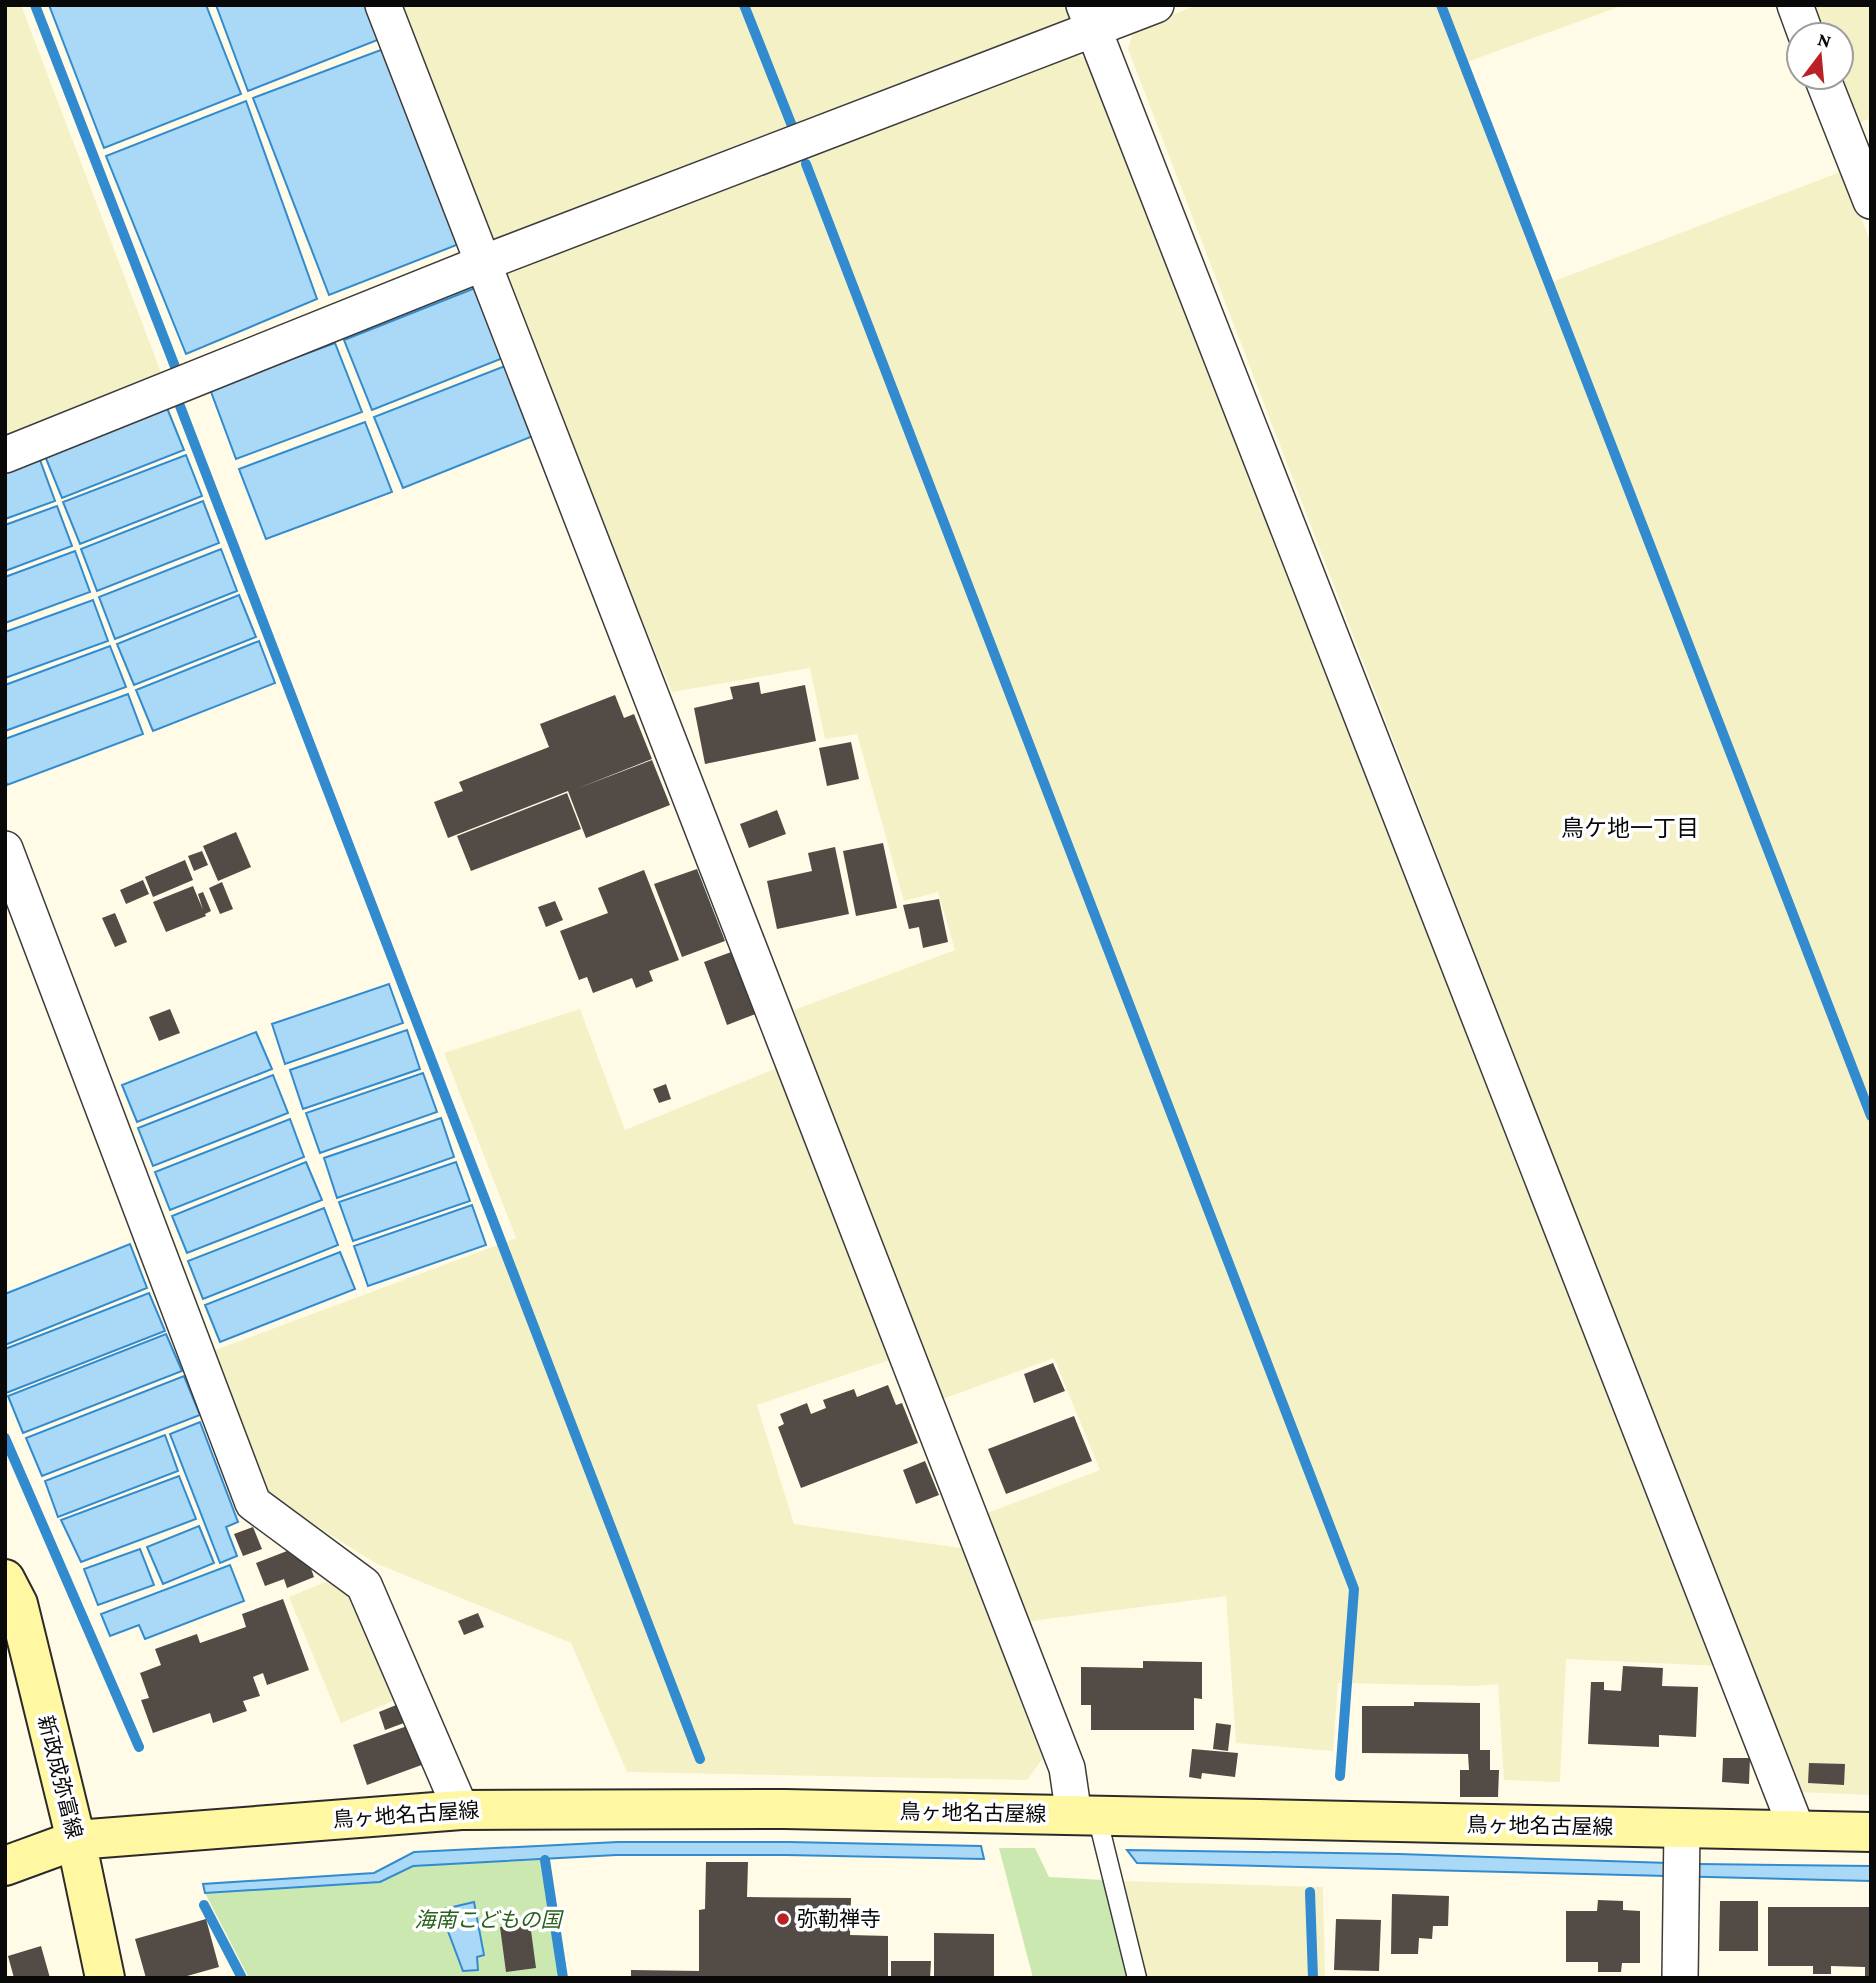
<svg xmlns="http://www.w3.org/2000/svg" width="1876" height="1983" font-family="'Crimson Pro','Noto Sans JP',serif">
<rect width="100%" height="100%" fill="#fffbe6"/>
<path fill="#f4f1c7" d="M5,5H21L165,383L5,443Z
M397,5H1075L1080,19L490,248Z
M1197,5H1624L1467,62L1552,282L1843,171L1871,243V1795L1797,1792L1128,49L1134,30Z
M1813,5H1871V118L1857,124L1839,77H1841V35H1824Z
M1070,52L1090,60L1720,1666L1566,1659L1560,1782L1504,1780L1498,1684L1476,1686L1338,1683L1333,1751L1236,1743L1226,1596L1024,1622L985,1514L1100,1470L1054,1358L935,1402L794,1010L955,950L938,892L904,901L857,734L825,739L810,668L672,692L500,279L502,269Z
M580,1009L625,1130L784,1065L895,1358L757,1405L794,1524L967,1549L1048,1751L1027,1780L627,1772L571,1643L375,1563L267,1494L213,1351L516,1238L444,1053Z
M337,1577L354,1588L398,1699L341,1723L289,1597Z
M1122,1881L1323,1887L1325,1978H1146Z"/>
<path fill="#cce8b1" d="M999,1848H1035L1049,1877L1122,1881L1146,1978H1033Z
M541,1860L558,1978H249L205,1893L380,1882L413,1866Z"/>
<path fill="#aad8f7" stroke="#318bce" stroke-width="2" d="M49,5H206L241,94L104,148Z
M216,5H367L380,39L248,91Z
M386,48L459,244L329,295L253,98Z
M246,101L317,299L186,354L106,156Z
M475,288L503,358L372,410L344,340Z
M335,343L362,412L236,459L210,389Z
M505,366L533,436L403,488L374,417Z
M167,408L184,450L62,498L45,456Z
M365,422L392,492L266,539L239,469Z
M186,455L202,496L80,544L63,502Z
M40,460L55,501L5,519V472Z
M203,501L219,543L97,591L81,549Z
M57,506L72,546L5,571V525Z
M221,549L237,591L115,639L99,597Z
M75,551L90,592L5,623V577Z
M239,595L256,637L134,685L117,644Z
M93,600L108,641L5,678V632Z
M259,641L275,683L153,731L136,690Z
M110,646L126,687L5,731V685Z
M128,694L143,734L7,785L5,779V739Z
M389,984L403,1023L285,1064L272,1024Z
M407,1030L420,1069L303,1109L290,1070Z
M256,1032L272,1069L137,1122L122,1085Z
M423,1073L437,1112L320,1153L306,1113Z
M273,1075L288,1113L153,1166L138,1128Z
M441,1118L454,1157L337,1198L324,1158Z
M290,1119L304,1157L170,1210L155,1172Z
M306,1162L322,1200L187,1253L172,1216Z
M456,1162L470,1201L353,1241L339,1202Z
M472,1205L486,1245L368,1286L354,1246Z
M324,1208L338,1245L203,1299L188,1261Z
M130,1244L147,1288L5,1345V1294Z
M340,1252L355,1289L220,1342L205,1305Z
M149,1293L165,1331L6,1393L5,1349Z
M166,1334L182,1371L23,1433L8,1396Z
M184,1376L200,1415L42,1476L26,1438Z
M200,1422L238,1522L226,1527L237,1556L220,1563L170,1434Z
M165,1435L178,1471L58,1517L45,1481Z
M179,1476L196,1519L81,1562L61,1520Z
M199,1526L214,1563L163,1584L147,1547Z
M140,1549L154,1585L98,1605L84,1569Z
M230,1565L244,1601L145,1639L139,1625L110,1636L101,1614Z
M618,1842H789L981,1846L984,1859L786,1855H616L413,1866L380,1882L205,1893L203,1884L374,1873L414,1852Z
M1127,1850L1399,1854L1699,1864L1871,1866V1881L1137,1863Z
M474,1902L484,1955L477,1957L478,1970L463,1971L440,1910Z"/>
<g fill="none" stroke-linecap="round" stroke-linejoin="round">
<path stroke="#318bce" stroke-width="10" d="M35,5L179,377
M744,5L794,131
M1441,5L1871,1116
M806,164L1354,1589L1340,1776
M180,406L700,1759
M5,1438L139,1747
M545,1860L563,1978
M1310,1892L1313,1978
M204,1905L242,1978"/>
</g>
<path fill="#524b46" d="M759,682L761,694L805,685L816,741L705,764L694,708L733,699L730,687Z
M615,695L624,718L634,714L652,759L576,789L652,760L670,805L586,838L568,791L448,838L434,802L463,791L459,782L549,747L540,724Z
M851,742L859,779L827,786L819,748Z
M567,793L581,829L471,871L457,836Z
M777,810L786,834L749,848L740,824Z
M236,832L251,867L218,881L203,846Z
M883,843L897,908L856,916L843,851Z
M835,847L849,914L777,929L767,881L812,871L808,853Z
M202,851L208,865L194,871L188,856Z
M185,860L193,880L153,897L145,877Z
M697,869L725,941L682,957L654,884Z
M644,870L679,960L649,971L653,981L636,988L632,978L593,993L587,977L579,980L560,931L608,913L598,888Z
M143,880L149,894L126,904L120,890Z
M222,882L233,909L220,914L209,888Z
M193,886L203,910L198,894L203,892L211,911L205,914L206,916L166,932L153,902Z
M939,899L948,942L923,948L919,927L909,929L903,905Z
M555,901L563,920L546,927L538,907Z
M115,913L127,942L115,947L102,918Z
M734,951L758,1013L727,1025L704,962Z
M170,1009L180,1033L159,1041L149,1017Z
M666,1084L671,1099L659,1103L653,1089Z
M1053,1363L1065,1391L1034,1403L1024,1374Z
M888,1385L896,1405L902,1403L918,1443L801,1488L778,1427L784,1424L780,1414L807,1403L811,1414L826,1408L823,1400L854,1389L857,1397Z
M1074,1416L1092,1461L1006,1494L988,1449Z
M925,1461L939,1495L916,1504L903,1470Z
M253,1527L262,1549L243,1556L234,1534Z
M287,1551L309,1563L314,1577L287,1588L284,1579L265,1586L256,1563Z
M283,1599L309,1670L267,1685L263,1673L253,1677L260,1696L243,1701L247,1711L213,1723L210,1713L153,1733L141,1700L149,1698L140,1673L161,1665L155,1649L197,1634L200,1643L246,1627L242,1614Z
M478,1613L484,1627L464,1635L458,1621Z
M1143,1661L1202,1662V1699L1194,1698V1730H1091V1705H1081V1667L1143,1668Z
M1623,1666L1663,1668L1662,1686L1698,1687L1696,1737L1659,1735V1747L1588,1744L1591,1682H1604V1690L1621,1691Z
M406,1701L412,1720L385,1730L379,1712Z
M1414,1702L1480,1703V1750H1490V1770H1499L1498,1797H1460V1770H1469L1468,1754L1362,1753V1706H1414Z
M1216,1723L1231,1725L1228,1751L1213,1749Z
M413,1724L427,1763L367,1785L353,1745Z
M1192,1749L1238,1753L1235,1777L1202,1773L1201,1779L1189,1777Z
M1723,1758H1750L1749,1784L1722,1782Z
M1809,1763L1845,1764L1844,1785L1808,1783Z
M706,1862H748L747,1897L851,1898L850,1935L888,1936V1978H631V1970L699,1971V1910L705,1909Z
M1392,1894L1449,1896L1448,1926H1433L1432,1939L1419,1938L1418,1954H1391Z
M1598,1900L1623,1901V1910L1640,1911V1963H1622L1621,1972H1598V1962H1566V1911H1597Z
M1720,1901H1758V1951H1719Z
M1768,1907H1871V1978H1865V1967L1831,1966V1974H1813V1966H1768Z
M206,1919L219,1967L180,1978H146L135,1939Z
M1336,1919L1381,1920L1379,1971L1334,1970Z
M530,1923L536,1968L506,1972L500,1927Z
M934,1933L994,1934V1978H934Z
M41,1946L50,1978H14L8,1956Z
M891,1961H931L930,1978H891Z"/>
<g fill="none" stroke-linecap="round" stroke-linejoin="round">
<g stroke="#3c3c3c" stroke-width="21">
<path id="lane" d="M1097,1816L1137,1978"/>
</g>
<g stroke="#3c3c3c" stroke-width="38">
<path id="street" d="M383,5L1067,1768L1074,1816
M1084,5L1797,1830
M1795,5L1806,35
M1822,77L1871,201
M5,455L483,263L1156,5
M5,849L253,1503L364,1585L461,1810
M1680,1978L1682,1829"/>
</g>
<g stroke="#2b2b2b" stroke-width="42">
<path id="secondary" d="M5,1579L18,1604L76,1840L105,1978
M5,1866L76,1840L461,1810L785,1809L1871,1832"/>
</g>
<use href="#lane" stroke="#fff" stroke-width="18"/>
<use href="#street" stroke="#fff" stroke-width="35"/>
<use href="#secondary" stroke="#fff7a1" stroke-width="38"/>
</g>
<circle fill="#ba2124" stroke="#fff" stroke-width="2.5" cx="783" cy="1919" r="7"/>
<g text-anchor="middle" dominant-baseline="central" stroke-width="7" stroke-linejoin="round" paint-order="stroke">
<g font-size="21" fill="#090909" stroke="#fff">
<text transform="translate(60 1777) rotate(76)">新政成弥富線</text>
<text transform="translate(973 1813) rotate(1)">鳥ヶ地名古屋線</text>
<text transform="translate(406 1815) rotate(-4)">鳥ヶ地名古屋線</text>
<text transform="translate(1540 1826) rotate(1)">鳥ヶ地名古屋線</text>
</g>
<g font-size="21" fill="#090909" stroke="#fff" text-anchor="start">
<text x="797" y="1919">弥勒禅寺</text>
</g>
<g font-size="21" font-style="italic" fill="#27601b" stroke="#fff">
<text x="488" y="1920">海南こどもの国</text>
</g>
<g font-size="23" fill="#090909" stroke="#fff">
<text x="1630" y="828">鳥ケ地一丁目</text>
</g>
</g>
<rect width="1876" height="1983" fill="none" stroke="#090909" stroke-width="14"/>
<g transform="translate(1820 56) rotate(16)"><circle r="33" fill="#ffffff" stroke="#9d9d9d" stroke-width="2"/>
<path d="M0-5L12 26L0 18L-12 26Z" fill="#ba2124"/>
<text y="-10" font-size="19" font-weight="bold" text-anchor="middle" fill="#090909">N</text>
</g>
</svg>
